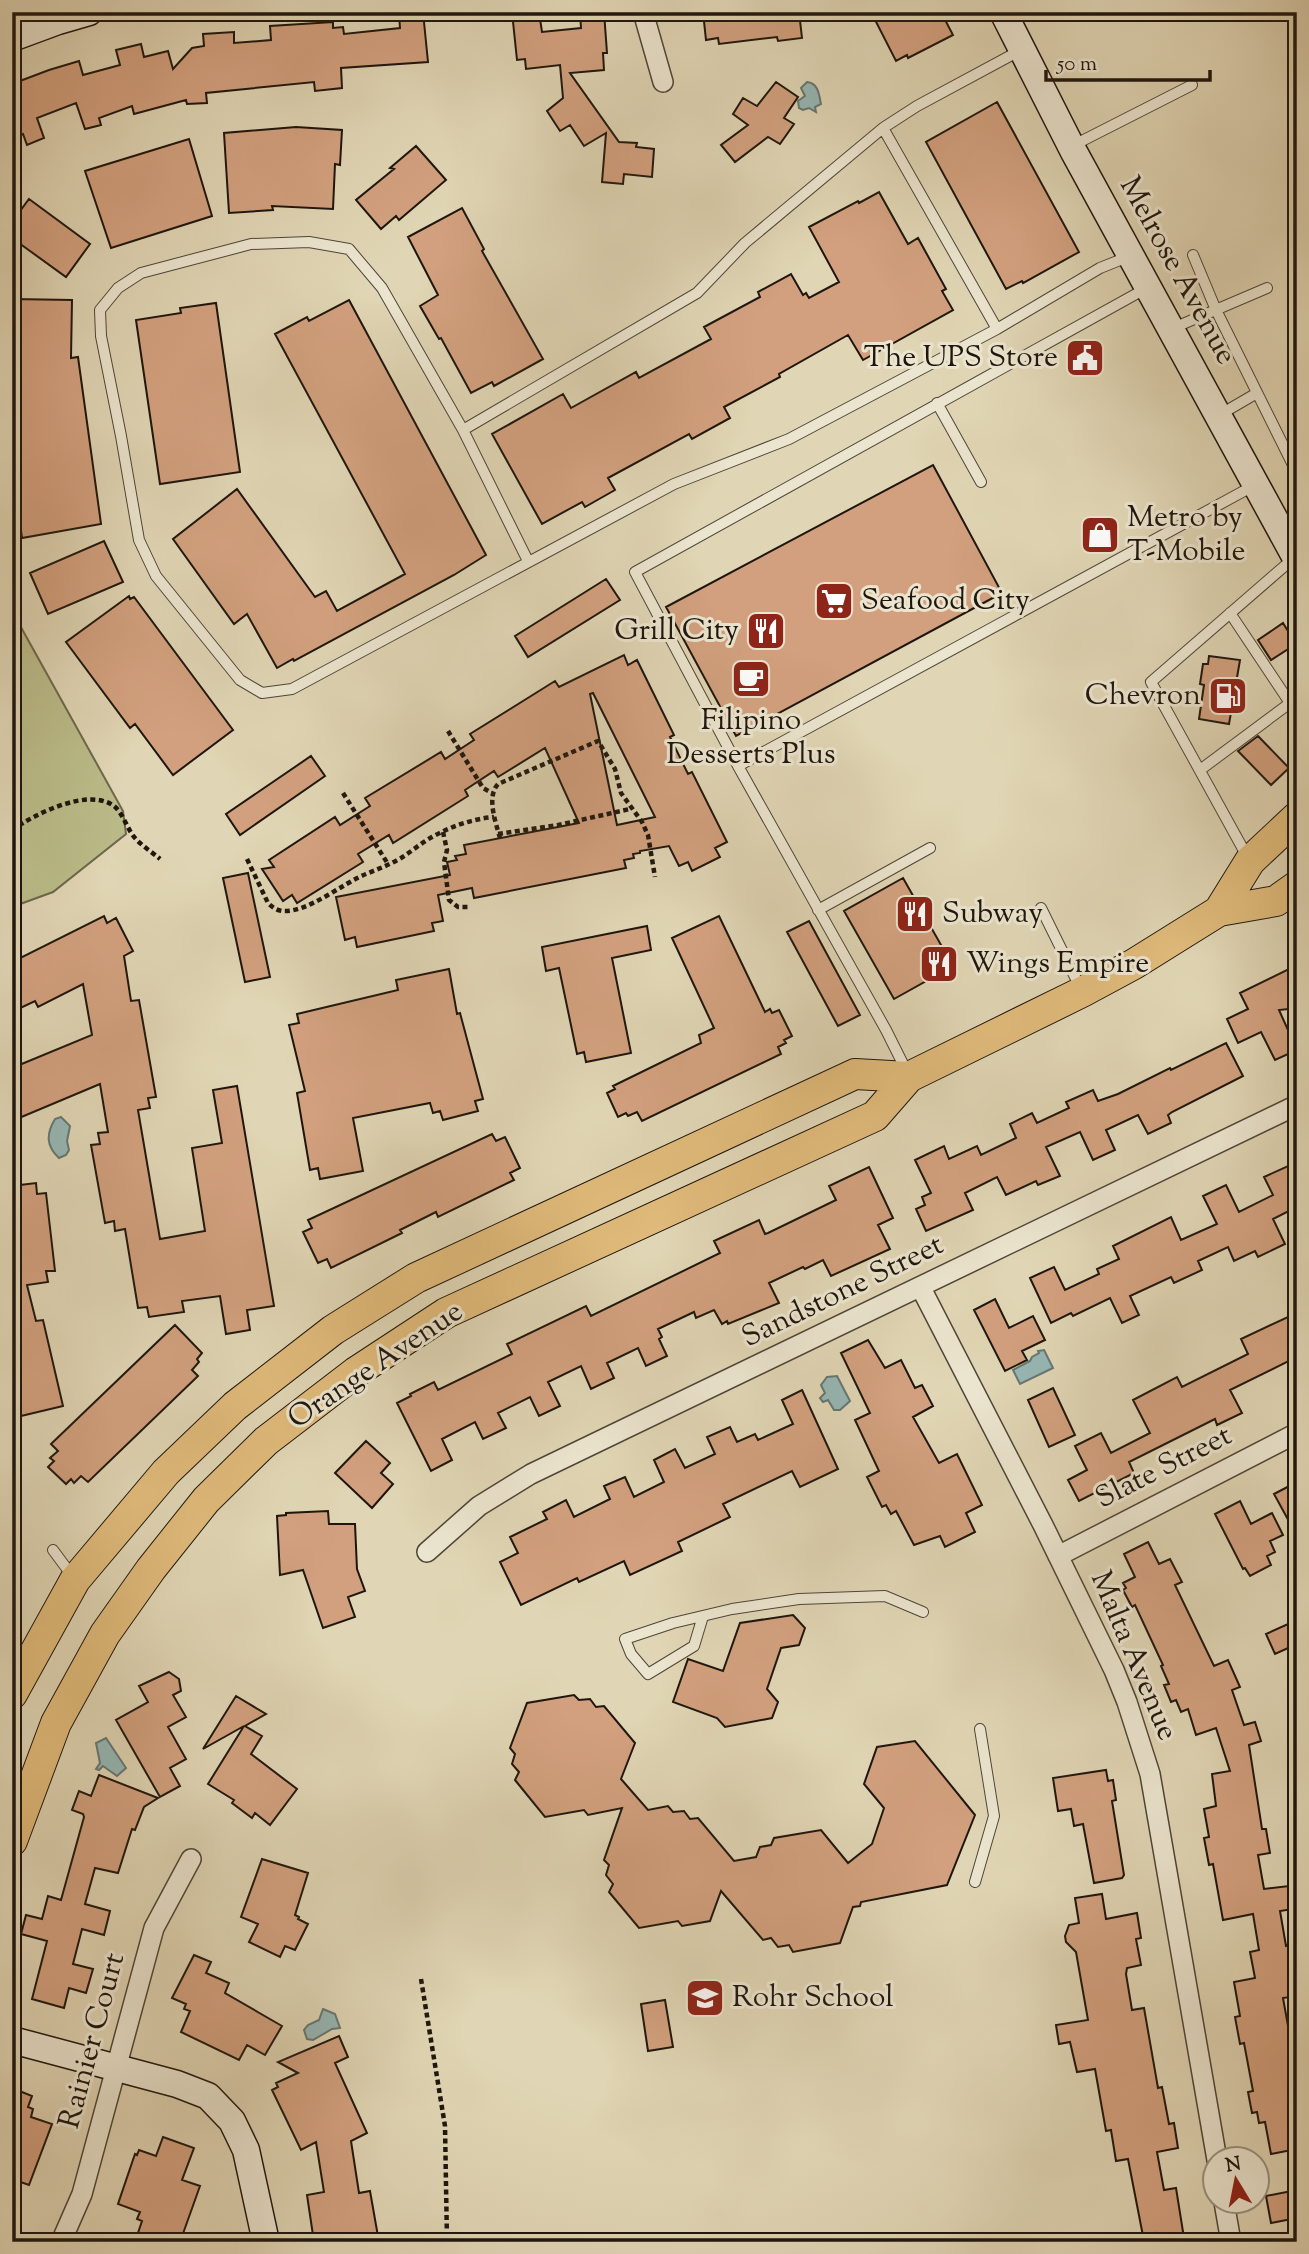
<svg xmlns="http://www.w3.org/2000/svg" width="1309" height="2254" font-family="'Sorts Mill Goudy',serif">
<rect width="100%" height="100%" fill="#e0d5b4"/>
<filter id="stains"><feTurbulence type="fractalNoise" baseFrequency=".00286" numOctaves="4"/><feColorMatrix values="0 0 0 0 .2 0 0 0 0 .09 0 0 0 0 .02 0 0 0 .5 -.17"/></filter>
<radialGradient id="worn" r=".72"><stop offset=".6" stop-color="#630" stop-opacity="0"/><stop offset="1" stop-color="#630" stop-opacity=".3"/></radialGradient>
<path fill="#babb88" stroke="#6c684b" stroke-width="2" d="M12,611L123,811L126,834L53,892L12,907Z"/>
<path fill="#96b7b5" stroke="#667772" stroke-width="2" d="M807,82C819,83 819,96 821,104L815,107L816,112L809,108L803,110L799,108L798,101L805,96L801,88Z
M61,1117L70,1126L67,1141L69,1150L66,1155L59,1158C46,1146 46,1134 55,1119Z
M1044,1350L1053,1368L1020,1384L1013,1370L1030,1361L1032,1357L1039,1353L1038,1351Z
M837,1376L850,1401L840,1410H834L828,1400L823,1402L820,1398L825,1393L821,1385L827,1377Z
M106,1738L126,1768L117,1776L103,1766L99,1770L96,1769L100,1763L96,1743Z
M323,2009L335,2014L340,2028L332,2029L313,2040L307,2039L304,2030L308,2025L319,2020Z"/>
<path fill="#d2a07e" stroke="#1e160e" stroke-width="2" fill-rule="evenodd" d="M423,12L428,62L341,68L342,88L315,91L314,82L206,93L207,103L187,104L186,100L134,114L132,106L99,118L101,125L85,129L76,103L37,118L44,138L27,145L23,134L12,138V84L49,70L79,61L83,75L120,65L116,50L141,44L144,57L168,51L173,69L192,48L204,46L203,34L234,32V43L271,40L270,26L333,22V28L343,27L344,34L400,28L399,14Z
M512,12H539L542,32L581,28L580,12H604L607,53H603L604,70L570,73L619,142L637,143L636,147L654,149L652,177L624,174L623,184L602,182L606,133L584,146L570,125L560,131L547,111L563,98L560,65L526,69L525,59L517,60Z
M703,12H799L802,38L778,41L777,37L719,44L718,38L706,40Z
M871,12H941L953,35L908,58L907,55L896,61Z
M776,82L798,97L784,118L794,124L780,144L768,137L735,162L721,145L748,125L733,114L743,98L757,106Z
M997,102L1079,252L1023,283L1022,281L1006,289L926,142Z
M296,127L342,130L340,165L335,164L333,209L272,206L273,210L229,213L224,133Z
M189,139L212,216L111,248L85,171Z
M416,146L446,180L399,220L396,216L381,229L356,200L394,169L390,168Z
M879,192L908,244L918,238L946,289L942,291L953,310L863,360L848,335L779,374L780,377L724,407L730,418L692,439L689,434L608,478L615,490L585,507L582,502L542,524L492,434L563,394L571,408L636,372L639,378L711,339L704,327L760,297L758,292L791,274L803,295L806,293L809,298L839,282L809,227L858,201L859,203Z
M29,199L90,244L66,277L12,238V222Z
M462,208L484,249L482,251L543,359L494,386L492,382L471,393L441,338L439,339L420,306L438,295L408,237Z
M12,299L72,300L71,358L78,357L101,524L22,538L12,467Z
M349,300L486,555L454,575L294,661L293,659L277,668L247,614L234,624L173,539L237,489L315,597L326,591L337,611L405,574L275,334L307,317L309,321Z
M216,303L240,472L160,484L136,320L181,313L180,308Z
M933,465L1002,593L736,736L666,607Z
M104,541L123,582L48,614L30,573Z
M606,579L620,600L528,657L515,636Z
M129,596L130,599L134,597L233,730L173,775L135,724L130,728L66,642Z
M1283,623L1296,644L1271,660L1258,640Z
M624,655L628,665L637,660L674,735L670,737L688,774L692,772L727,842L715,848L720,857L692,871L688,862L679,866L669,846L640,851V853L633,854L634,858L624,860L626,868L474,898L472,888L438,895L443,921L432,923L434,931L357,947L355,937L345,940L336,897L450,875L447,862L457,860L455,856L466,854L464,845L579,823L545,748L498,777L494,771L465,790L468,796L393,843L389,835L358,854L363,862L297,903L292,895L283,901L262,869L274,867L269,860L335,817L340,825L370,806L365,798L441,752L445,759L474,740L470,734L555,681L559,687ZM593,693L655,817L617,825L590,694Z
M1209,656L1240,660L1229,724L1199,719L1204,685L1200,684L1203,664H1208Z
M1258,736L1289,768L1271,785L1238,751Z
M311,756L325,776L240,835L226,814Z
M248,873L270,977L245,982L223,878Z
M903,878L953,966L894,999L844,911Z
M104,916L107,923L116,918L133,951L124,956L131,1001L139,1000L156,1097L148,1098L150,1108L138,1110L160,1239L205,1231L192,1148L222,1143L213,1090L237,1086L274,1306L247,1310L250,1330L226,1334L220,1296L182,1301L184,1312L149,1317L147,1307L138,1308L125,1229L115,1231L114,1221L105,1223L91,1145L100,1144L98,1133L108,1132L100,1084L12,1121V1068L92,1035L83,984L38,1007L35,1001L12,1012V962Z
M719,916L765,1012L770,1009L772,1013L779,1010L792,1036L784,1040L786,1043L778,1047L781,1054L642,1121L637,1112L628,1116L626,1113L618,1117L607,1093L615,1089L613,1086L701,1043L699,1035L714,1028L672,938Z
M809,921L860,1015L838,1026L787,932Z
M647,926L651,950L612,958L631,1053L586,1062L584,1052L577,1054L559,968L546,971L542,947Z
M1297,965V1008L1279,1010L1297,1050L1275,1060L1261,1032L1238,1043L1227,1019L1248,1009L1240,993Z
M449,969L457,1014L460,1013L483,1099L475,1101L478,1111L443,1120L440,1111L433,1113L430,1103L353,1118L363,1171L320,1179L318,1168L310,1170L297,1093L305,1091L289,1025L299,1023L297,1014L398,990L396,980Z
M1226,1043L1243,1076L1172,1112L1168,1115L1171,1123L1148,1134L1138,1115L1106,1130L1115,1150L1093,1160L1080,1132L1046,1147L1060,1176L1038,1185L1036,1181L1006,1195L997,1177L965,1193L973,1210L926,1231L916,1209L925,1205L922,1197L931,1193L915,1160L944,1146L949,1159L977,1146L981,1155L1016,1138L1010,1124L1032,1113L1037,1123L1069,1108L1066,1102L1093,1090L1098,1101L1118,1094L1170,1068L1171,1070Z
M492,1134L496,1141L505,1137L520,1168L510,1173L514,1180L438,1217L436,1212L400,1230L402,1233L331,1268L327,1259L318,1263L303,1232L312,1228L308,1220Z
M1297,1162V1207L1273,1219L1285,1244L1258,1257L1255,1251L1234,1261L1228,1247L1198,1261L1202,1270L1174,1283L1171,1277L1130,1296L1139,1315L1122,1323L1110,1298L1073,1316L1071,1313L1051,1323L1030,1278L1054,1267L1065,1290L1099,1274L1097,1269L1119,1259L1113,1246L1171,1217L1181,1240L1217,1224L1203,1196L1226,1185L1239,1212L1273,1195L1264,1177Z
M869,1167L893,1218L878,1225L890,1249L831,1276L823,1260L805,1269L803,1267L769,1283L779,1303L728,1324L727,1321L722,1324L714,1310L696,1318L694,1312L658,1329L662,1337L659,1339L667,1356L646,1366L638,1348L607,1363L614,1378L591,1389L581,1366L548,1382L560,1406L539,1416L530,1397L498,1413L506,1428L483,1439L475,1422L442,1439L452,1460L431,1471L397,1403L411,1396L410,1394L434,1382L438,1390L512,1354L507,1344L586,1306L591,1316L720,1253L714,1241L759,1220L765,1234L768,1233L836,1200L829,1186Z
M36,1183L37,1194L46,1193L55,1271H46L48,1282L27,1285L36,1321L43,1320L63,1406L21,1416L19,1406L12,1407V1315L17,1314L12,1271V1186Z
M995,1299L1009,1328L1033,1316L1045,1340L1022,1351L1027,1360L1005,1371L974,1310Z
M1290,1316L1297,1330V1357L1230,1390L1242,1413L1217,1425L1215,1419L1129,1462L1134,1473L1079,1501L1068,1480L1087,1470L1075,1446L1101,1433L1111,1453L1150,1433L1133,1400L1177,1377L1182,1387L1248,1354L1241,1339Z
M175,1325L202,1353L197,1359L199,1362L192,1370L198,1376L88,1482L81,1476L74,1483L71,1479L66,1484L48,1467L54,1461L50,1458L58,1451L51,1444Z
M868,1340L885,1368L901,1360L915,1388L922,1385L933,1406L913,1417L939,1463L957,1454L982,1505L966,1513L975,1532L945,1547L940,1536L914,1545L896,1511L891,1514L886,1505L882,1507L867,1477L879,1471L855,1420L870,1413L841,1353Z
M1053,1388L1075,1435L1049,1447L1028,1400Z
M802,1390L838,1469L800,1487L792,1471L723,1504L730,1517L678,1542L682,1551L630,1575L624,1561L579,1582L577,1578L521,1605L500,1562L518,1553L510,1537L547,1519L543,1512L566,1500L574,1517L610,1499L604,1486L625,1477L634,1497L664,1482L654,1460L675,1449L685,1468L715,1454L707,1437L730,1427L737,1442L755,1434L758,1440L793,1424L782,1400Z
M366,1441L390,1463L381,1473L393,1484L372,1508L335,1473Z
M1297,1482V1536L1274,1494Z
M1240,1501L1251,1524L1272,1513L1283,1535L1270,1541L1275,1552L1267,1556L1271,1565L1250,1576L1245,1568L1243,1569L1215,1514Z
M328,1511L329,1524H355L357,1569L365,1591L348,1597L355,1617L323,1628L303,1570L280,1575L277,1516L286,1515V1513Z
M1148,1542L1159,1564L1170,1559L1182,1582L1175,1585L1214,1666L1228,1660L1240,1687L1232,1690L1244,1725L1255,1722L1261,1741L1249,1745L1262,1829H1266L1270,1853L1258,1855L1264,1889L1289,1886L1293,1909L1280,1911L1286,1946L1293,1944L1297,1964V1996L1283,1998L1290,2037L1297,2035V2149L1271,2154L1265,2122L1259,2123L1257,2112L1252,2113L1248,2092L1253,2091L1244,2043L1240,2044L1235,2017L1240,2016L1234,1982L1255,1978L1250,1952L1259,1950L1253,1914L1223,1920L1213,1864L1209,1865L1204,1838L1209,1837L1204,1809L1216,1806L1212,1774L1230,1771L1216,1728L1196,1735L1188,1709L1181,1712L1176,1700L1171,1702L1164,1685L1169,1684L1161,1666L1163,1665L1135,1605L1132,1607L1123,1590L1126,1588L1123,1583L1135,1577L1124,1554Z
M793,1615L805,1628L799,1645L781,1648L767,1689L778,1702L772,1718L725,1727L717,1718L673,1702L688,1659L723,1671L740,1623Z
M1297,1620V1644L1275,1654L1266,1634Z
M169,1672L179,1679L181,1691L173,1695L186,1717L168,1727L186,1759L170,1768L180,1786L160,1797L116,1720L148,1702L139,1686Z
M574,1695L579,1700L590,1699L596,1707L604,1706L635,1743L621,1779L648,1810L668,1806L673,1812L684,1811L690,1819L698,1818L734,1861L756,1857L760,1847L771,1845L774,1838L821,1830L848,1863L872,1844L884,1808L864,1784L877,1747L915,1741L975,1815L947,1885L861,1902L860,1906L853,1907L840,1943L793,1952L789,1945L778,1947L771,1938L763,1940L721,1891L710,1921L682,1926L678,1921L639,1928L609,1892L613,1884L606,1875L609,1865L604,1860L622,1808L588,1815L584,1810L545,1817L515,1780L519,1772L512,1764L515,1754L510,1748L527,1703Z
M236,1696L266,1714L245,1726L262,1736L251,1754L297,1789L270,1825L255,1813L252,1818L232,1803L234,1800L208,1784L244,1726L203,1749Z
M1106,1770L1108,1781L1113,1780L1116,1800L1112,1801L1124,1875L1122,1878L1094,1883L1083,1824L1074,1826L1071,1809L1058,1811L1053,1778Z
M99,1775L158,1798L144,1807L135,1830L132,1829L118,1873L95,1868L85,1904L110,1911L104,1935L82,1929L73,1964L93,1969L86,1993L69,1988L64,2008L32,1999L47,1941L21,1934L26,1915L42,1919L48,1896L61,1900L84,1817L83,1814L72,1810L79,1791L91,1796Z
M262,1859L308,1873L295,1915L299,1917L298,1919L308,1924L295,1950L285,1946L280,1957L249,1942L258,1924L241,1917Z
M1102,1894L1106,1919L1137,1913L1141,1938L1136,1939L1141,1965L1127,1968L1126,1974L1132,2010L1144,2008L1158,2088L1162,2087L1169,2124L1174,2123L1178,2148L1157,2152L1164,2190L1176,2188L1184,2238L1157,2242L1155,2233L1143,2236L1128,2159L1116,2161L1111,2130L1106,2131L1095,2069L1077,2072L1070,2042L1059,2044L1056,2025L1088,2020L1076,1952L1066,1942L1065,1936L1069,1925L1079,1923L1075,1898Z
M194,1955L211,1962L206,1973L229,1983L225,1993L282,2026L265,2055L247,2045L239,2060L181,2032L190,2011L184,2009L186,2004L172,1998Z
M665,2000L673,2047L648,2051L641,2004Z
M339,2036L348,2057L335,2063L367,2133L351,2141L359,2193L370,2191L379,2242H314L307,2195L324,2192L316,2142L301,2150L272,2090L278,2087L276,2083L298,2073L278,2062Z
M12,2088L32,2096L28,2107L33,2109L31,2117L52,2124L29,2185L12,2179Z
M163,2137L194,2148L182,2180L200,2186L180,2242H163L138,2233L142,2221L137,2219L140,2212L118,2204L135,2154L137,2155L139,2150L156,2156Z
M1297,2190V2218L1271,2223L1266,2196Z"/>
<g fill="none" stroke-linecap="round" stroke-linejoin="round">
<g stroke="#4e4638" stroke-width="12">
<path id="lane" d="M883,128L997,329
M1072,146L1192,85
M1193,255L1216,310L1297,473
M1145,289L635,572L738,766L1255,485
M1171,329L1267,288
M937,403L981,482
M1221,414L1257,393
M463,430L697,293L745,243L883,128L917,106L1021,50
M528,561L463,430L382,288L349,249L309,242L251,244L141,273L118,288L100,310L101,336L121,436L139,540L156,576L240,680L262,693L292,689L674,484L789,439L997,329L1100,268L1130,256
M1297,698L1290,703L1297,710
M738,766L886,1030L907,1072
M1200,770L1290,703L1230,613
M1248,858L1151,682L1295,557
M1041,908L1081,989
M818,910L930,848
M53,1550L73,1577
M703,1616L694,1646L648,1674L631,1654L625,1639L673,1623L732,1609L799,1599L885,1596L923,1612
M975,1882L994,1816L980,1729"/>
</g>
<g stroke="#4e4638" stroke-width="22">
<path id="street" d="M643,12L663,82
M921,1288L1043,1525L1114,1670L1127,1702L1150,1774L1217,2160
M427,1552L479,1506L531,1474L1297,1105
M1058,1556L1297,1433
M1224,2202L1231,2242
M61,2242L82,2194L154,1928L191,1859"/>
</g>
<g stroke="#1e160e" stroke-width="29">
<path id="secondary" d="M1003,12L1074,152L1297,560
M12,38L58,21L89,12
M12,2040L177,2084L208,2096L232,2121L246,2150L266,2242"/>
</g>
<g stroke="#1e160e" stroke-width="32">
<path id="primary" d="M1219,911L1250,861L1297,817
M12,1694L75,1580L166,1472L235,1406L333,1330L416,1278L855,1074L909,1077
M12,1841L56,1723L105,1634L151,1569L206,1500L266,1441L356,1372L446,1313L875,1116L909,1077L1082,992L1134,964L1219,911L1276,901L1297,886"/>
</g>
<path stroke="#1e160e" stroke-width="4.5" stroke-dasharray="5 3.5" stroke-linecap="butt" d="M448,731L483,788L492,793
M343,793L388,864
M12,830C35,814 88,787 114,806C123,813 127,829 135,838C142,846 152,852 160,859
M443,832L447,850L444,862L449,900L458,907H469
M498,834L558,825L630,809
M500,838C496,823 486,797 498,784L598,741L615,769L621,793L642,822L648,835L655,877
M247,859L268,903C272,907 276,910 282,911C308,913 343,883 366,874C378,869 389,865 401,858C411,852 421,843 432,837C452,826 472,819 494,817
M421,1979L445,2126L447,2242"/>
<use href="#lane" stroke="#ebe4ce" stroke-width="10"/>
<use href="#street" stroke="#ebe4ce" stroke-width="19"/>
<use href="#secondary" stroke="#ebe4ce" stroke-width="26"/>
<use href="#primary" stroke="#e0ba7a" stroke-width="30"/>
</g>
<defs>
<g id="civic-square" transform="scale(2.0125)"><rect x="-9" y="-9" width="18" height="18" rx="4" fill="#8f2418" stroke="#ebe4ce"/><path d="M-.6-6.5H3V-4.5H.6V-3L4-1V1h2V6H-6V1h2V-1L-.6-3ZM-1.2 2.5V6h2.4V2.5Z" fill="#fff"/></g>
<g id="shop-square" transform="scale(2.0125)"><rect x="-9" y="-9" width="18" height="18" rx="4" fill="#8f2418" stroke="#ebe4ce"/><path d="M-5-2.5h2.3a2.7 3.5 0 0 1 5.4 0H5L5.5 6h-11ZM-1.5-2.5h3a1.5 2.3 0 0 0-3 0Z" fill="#fff"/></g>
<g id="supermarket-square" transform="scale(2.0125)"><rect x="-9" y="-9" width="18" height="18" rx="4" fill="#8f2418" stroke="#ebe4ce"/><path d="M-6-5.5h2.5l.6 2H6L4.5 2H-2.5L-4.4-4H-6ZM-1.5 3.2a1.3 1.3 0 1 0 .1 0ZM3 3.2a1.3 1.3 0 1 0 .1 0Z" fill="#fff"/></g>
<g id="restaurant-square" transform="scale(2.0125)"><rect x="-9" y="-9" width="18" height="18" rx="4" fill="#8f2418" stroke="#ebe4ce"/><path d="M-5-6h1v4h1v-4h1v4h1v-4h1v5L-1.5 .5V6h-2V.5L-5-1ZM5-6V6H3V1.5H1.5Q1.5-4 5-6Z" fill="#fff"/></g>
<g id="cafe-square" transform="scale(2.0125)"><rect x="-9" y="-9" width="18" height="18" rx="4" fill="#8f2418" stroke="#ebe4ce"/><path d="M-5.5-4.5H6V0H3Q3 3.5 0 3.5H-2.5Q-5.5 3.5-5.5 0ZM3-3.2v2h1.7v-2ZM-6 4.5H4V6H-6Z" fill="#fff"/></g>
<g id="fuel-square" transform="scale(2.0125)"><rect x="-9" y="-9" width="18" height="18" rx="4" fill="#8f2418" stroke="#ebe4ce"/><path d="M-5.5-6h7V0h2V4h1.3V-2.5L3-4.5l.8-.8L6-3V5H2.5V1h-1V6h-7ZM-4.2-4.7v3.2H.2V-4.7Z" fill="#fff"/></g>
<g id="school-square" transform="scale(2.0125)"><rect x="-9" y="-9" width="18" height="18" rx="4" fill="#8f2418" stroke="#ebe4ce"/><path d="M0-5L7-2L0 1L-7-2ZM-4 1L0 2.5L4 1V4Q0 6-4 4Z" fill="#fff"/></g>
</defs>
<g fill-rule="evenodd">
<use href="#civic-square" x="1085" y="358"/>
<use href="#shop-square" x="1100" y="535"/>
<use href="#supermarket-square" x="834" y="601"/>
<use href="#restaurant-square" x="766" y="631"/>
<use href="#cafe-square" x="751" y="679"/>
<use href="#fuel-square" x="1228" y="696"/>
<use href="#restaurant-square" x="915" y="914"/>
<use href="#restaurant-square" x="939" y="964"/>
<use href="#school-square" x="705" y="1998"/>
</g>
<g text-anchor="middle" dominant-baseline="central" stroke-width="6" stroke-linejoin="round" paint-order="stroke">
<g font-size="30" fill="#1e160e" stroke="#ebe4ce">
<text transform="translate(1177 271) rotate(61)">Melrose Avenue</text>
<text transform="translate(843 1292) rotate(-26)">Sandstone Street</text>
<text transform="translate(376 1366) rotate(-34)">Orange Avenue</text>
<text transform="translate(1164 1468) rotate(-27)">Slate Street</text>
<text transform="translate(1133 1656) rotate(67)">Malta Avenue</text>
<text transform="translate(93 2041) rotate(-75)">Rainier Court</text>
</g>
<g font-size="30" fill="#1e160e" stroke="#ebe4ce" text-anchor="start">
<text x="1058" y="358" text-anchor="end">The UPS Store</text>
<text x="1127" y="518">Metro by<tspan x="1127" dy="34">T-Mobile</tspan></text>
<text x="861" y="601">Seafood City</text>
<text x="739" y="631" text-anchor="end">Grill City</text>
<text x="1201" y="696" text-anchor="end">Chevron</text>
<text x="751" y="721" text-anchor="middle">Filipino<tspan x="751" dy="34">Desserts Plus</tspan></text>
<text x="942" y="914">Subway</text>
<text x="966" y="964">Wings Empire</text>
<text x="732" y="1998">Rohr School</text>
</g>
</g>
<rect width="1309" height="2254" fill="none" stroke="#e0d5b4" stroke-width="42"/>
<rect x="14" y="14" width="1281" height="2226" fill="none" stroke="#1e160e" stroke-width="3.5"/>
<rect x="21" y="21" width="1267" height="2212" fill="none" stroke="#1e160e" stroke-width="2"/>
<g transform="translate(1236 2180) rotate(350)"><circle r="33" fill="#ebe4ce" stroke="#999281" stroke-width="2"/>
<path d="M0-5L12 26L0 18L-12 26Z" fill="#8f2418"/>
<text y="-10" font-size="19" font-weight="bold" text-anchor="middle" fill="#1e160e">N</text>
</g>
<path d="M1046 70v10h164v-10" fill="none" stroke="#1e160e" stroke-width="3.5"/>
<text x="1057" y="70" font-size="21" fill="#1e160e" stroke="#ebe4ce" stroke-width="5" paint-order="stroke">50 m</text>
<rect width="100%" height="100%" filter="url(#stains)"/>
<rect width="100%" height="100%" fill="url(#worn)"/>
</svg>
